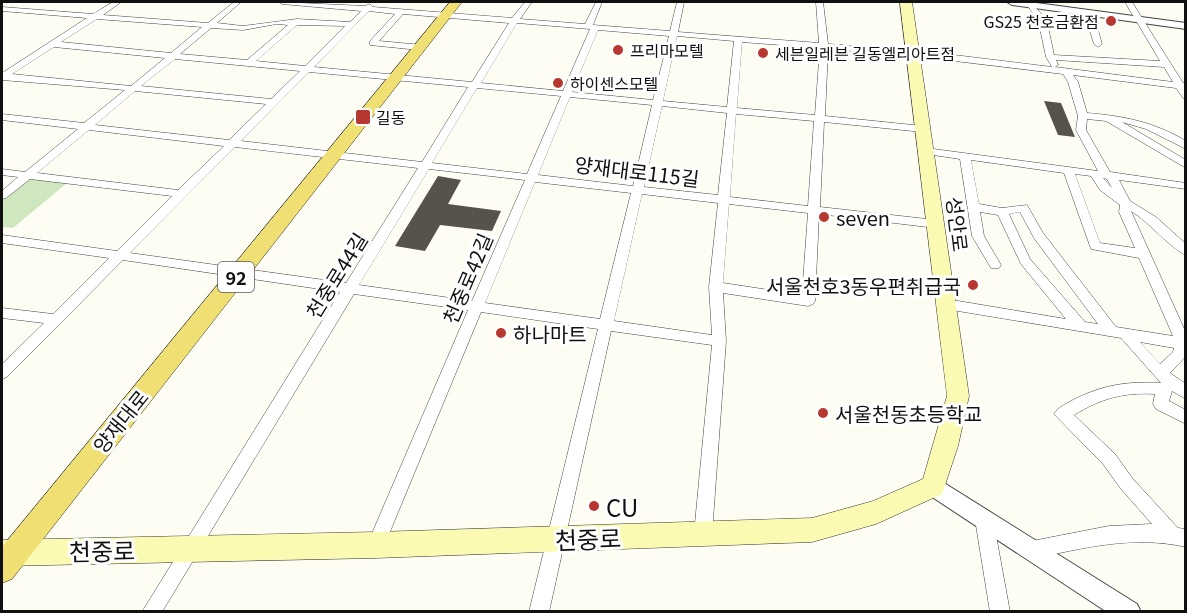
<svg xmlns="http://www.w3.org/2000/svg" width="1187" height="613" font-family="Georgia,'Noto Sans KR',serif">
<rect width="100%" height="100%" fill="#fefdf3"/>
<path fill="#cfe7be" d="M27,177L68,182L13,228L2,227V199Z"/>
<path fill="#58524d" d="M1044,101L1061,103L1075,137L1058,135Z
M438,176L461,180L448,204L501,211L492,231L440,225L425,251L395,246Z"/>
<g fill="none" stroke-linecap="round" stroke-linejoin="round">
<g stroke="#434343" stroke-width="1">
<path id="minor" d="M113,2H121L103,15L208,23L234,2H241L217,23L243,26L297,19L350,22L361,11L282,4L279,2L365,6L370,4L373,7L512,18L525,2H532L520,19L585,24L596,2H602L593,25L670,31L677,2H684L678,32L819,43L816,2H823L828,44L913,50L1052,67L1046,57L1038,19L1026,4L1030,2L1045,17L1093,24L1097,26L1102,44L1098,47L1094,44L1089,28L1047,22L1054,55L1160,61L1125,2H1132L1183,83H1186V99L1183,98L1176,88L1073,75L1078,82L1087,113C1124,116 1154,122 1186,141V149L1146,129L1122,122L1186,160V168L1106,121L1087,119L1086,130L1110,172L1186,183V189L1119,180L1130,201L1156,217L1186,244V255C1171,249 1149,222 1131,211L1186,333V356L1170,373L1186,384V399L1172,391L1169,401L1186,410V424L1156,409L1153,404L1155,394C1123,392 1100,399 1074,415L1115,454L1133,479L1178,528L1186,529V547C1133,535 1083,548 1032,559L1026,556L1023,550L1026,544L1032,541L1109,526L1152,524L1121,489L1103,464L1054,414C1058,407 1066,404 1073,400C1102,385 1128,381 1161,383L1121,338L946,309L939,304L946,299L1066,319L1021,264L998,215L980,212L984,236L1001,265L999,268H991L972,236L960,159L926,154L921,151L926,148L1098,171L1076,130L1078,116L1068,82L1063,74L913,56L828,49L825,116L923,126L928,129L923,132L824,122L820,207L936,220L942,224L936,228L819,214L815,301L813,304L808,306L723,293L726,341L712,534L709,540L703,543L697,540L694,534L712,345L611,331L549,612H529L598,329L481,312L382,551L376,554L370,551L367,545L468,310L354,294L162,612H142L340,292L123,260L7,377L2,379V364L44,323L2,318V308L53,314L109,258L2,243V235L117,251L172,196L30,179L6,198L2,199V191L18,177L2,175V169L25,172L78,129L2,120V114L84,123L125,90L2,80V73L87,18L2,11V7L93,14ZM369,11L395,14L370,41V45L419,50L423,47L422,45L379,41L403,14L509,23L472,82L314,67ZM97,19L202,27L171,53L61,42ZM517,23L590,29L563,91L481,83ZM277,24L288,25L247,60L180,54L211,28L243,30ZM297,25L345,26L305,66L256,61ZM598,30L669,36L653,100L572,92ZM677,36L734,41L727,107L663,101ZM742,42L820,48L815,115L737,108ZM54,47L165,58L131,86L12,74ZM175,59L300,71L271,99L141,86ZM1056,60L1164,67L1173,82L1055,67L1058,65ZM309,72L468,87L422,162L241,141ZM477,88L561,96L527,174L432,163ZM135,91L266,104L229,140L95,125ZM570,97L652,105L633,186L538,175ZM662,106L727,113L718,195L644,187ZM736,114L814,121L808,206L730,197ZM89,130L224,146L178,190L37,173ZM235,147L418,168L346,283L130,253ZM971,160L1064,173L1091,249L1139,258L1173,336L1116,327L1043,233L1027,205L1002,208L979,204ZM429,169L525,180L472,301L359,285ZM1075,174L1091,176L1100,190L1120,205L1119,212L1135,248L1100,243ZM1103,178L1107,179L1112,188ZM535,182L631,193L600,319L485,303ZM642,194L718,203L709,287L712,335L614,321ZM729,204L808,213L802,295L723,283ZM1020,212L1034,238L1098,324L1085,322L1030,259L1009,214ZM1140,342L1174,348L1173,352L1160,364Z
M984,511L990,513L993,519L1010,612H990L975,519L978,513Z"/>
</g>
<g stroke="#434343" stroke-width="2">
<path id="tertiary" d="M1007,2H1029L1186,23V29L1012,5Z
M933,476L1137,604L1141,612H1107L926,493L923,486L926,479Z"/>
</g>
<g stroke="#323232" stroke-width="1">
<path id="secondary" d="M900,2H912L969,396L958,446L942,494L876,524L812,542L376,558L2,566V540L376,532L812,518L873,501L923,479L947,396Z"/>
</g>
<g stroke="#212121" stroke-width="1">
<path id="primary" d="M450,2H462L12,579L2,583V547Z"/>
</g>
<use href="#minor" fill="#fff" fill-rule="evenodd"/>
<use href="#tertiary" fill="#fff" fill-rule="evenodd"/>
<use href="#secondary" fill="#fafab2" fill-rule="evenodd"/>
<use href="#primary" fill="#f0df72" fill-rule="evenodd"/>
</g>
<g fill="#b73830" stroke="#fff" stroke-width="2">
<circle cx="1111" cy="21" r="6"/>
<circle cx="618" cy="50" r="6"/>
<circle cx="763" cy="53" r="6"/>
<circle cx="558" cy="83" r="6"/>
<rect x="355" y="109" width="16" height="16" rx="3"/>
<circle cx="824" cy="217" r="6"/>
<circle cx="973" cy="285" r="6"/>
<circle cx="501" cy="333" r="6"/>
<circle cx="823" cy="413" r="6"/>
<circle cx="594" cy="506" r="6"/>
</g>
<g text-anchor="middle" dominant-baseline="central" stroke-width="6" stroke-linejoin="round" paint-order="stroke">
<g font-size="16" fill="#101010" stroke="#fff" text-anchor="start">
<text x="1099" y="21" text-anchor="end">GS25 천호금환점</text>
<text x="630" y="50">프리마모텔</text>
<text x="775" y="53">세븐일레븐 길동엘리아트점</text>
<text x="570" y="83">하이센스모텔</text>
<text x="376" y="117">길동</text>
</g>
<rect fill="#fff" stroke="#585858" stroke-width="1.5" x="218" y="262" width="36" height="30" rx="4.5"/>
<g font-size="18" font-weight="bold" fill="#101010">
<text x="236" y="277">92</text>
</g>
<g font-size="20" fill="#101010" stroke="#fff">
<text transform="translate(637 171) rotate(7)">양재대로115길</text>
<text transform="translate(958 224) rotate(83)">성안로</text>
<text transform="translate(336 275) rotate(-58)">천중로44길</text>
<text transform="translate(467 278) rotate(-67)">천중로42길</text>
<text transform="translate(120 421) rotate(-51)">양재대로</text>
</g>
<g font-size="20" fill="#101010" stroke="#fff" text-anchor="start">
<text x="836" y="217">seven</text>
<text x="961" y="285" text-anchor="end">서울천호3동우편취급국</text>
<text x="513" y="333">하나마트</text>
<text x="835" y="413">서울천동초등학교</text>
</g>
<g font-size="24" fill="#101010" stroke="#fff" text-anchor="start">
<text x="606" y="506">CU</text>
</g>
<g font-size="24" fill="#101010" stroke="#fff">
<text transform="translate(588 538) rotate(-2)">천중로</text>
<text transform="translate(102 550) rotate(-1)">천중로</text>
</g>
</g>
<rect width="1187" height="613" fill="none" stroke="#101010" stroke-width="6"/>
</svg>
